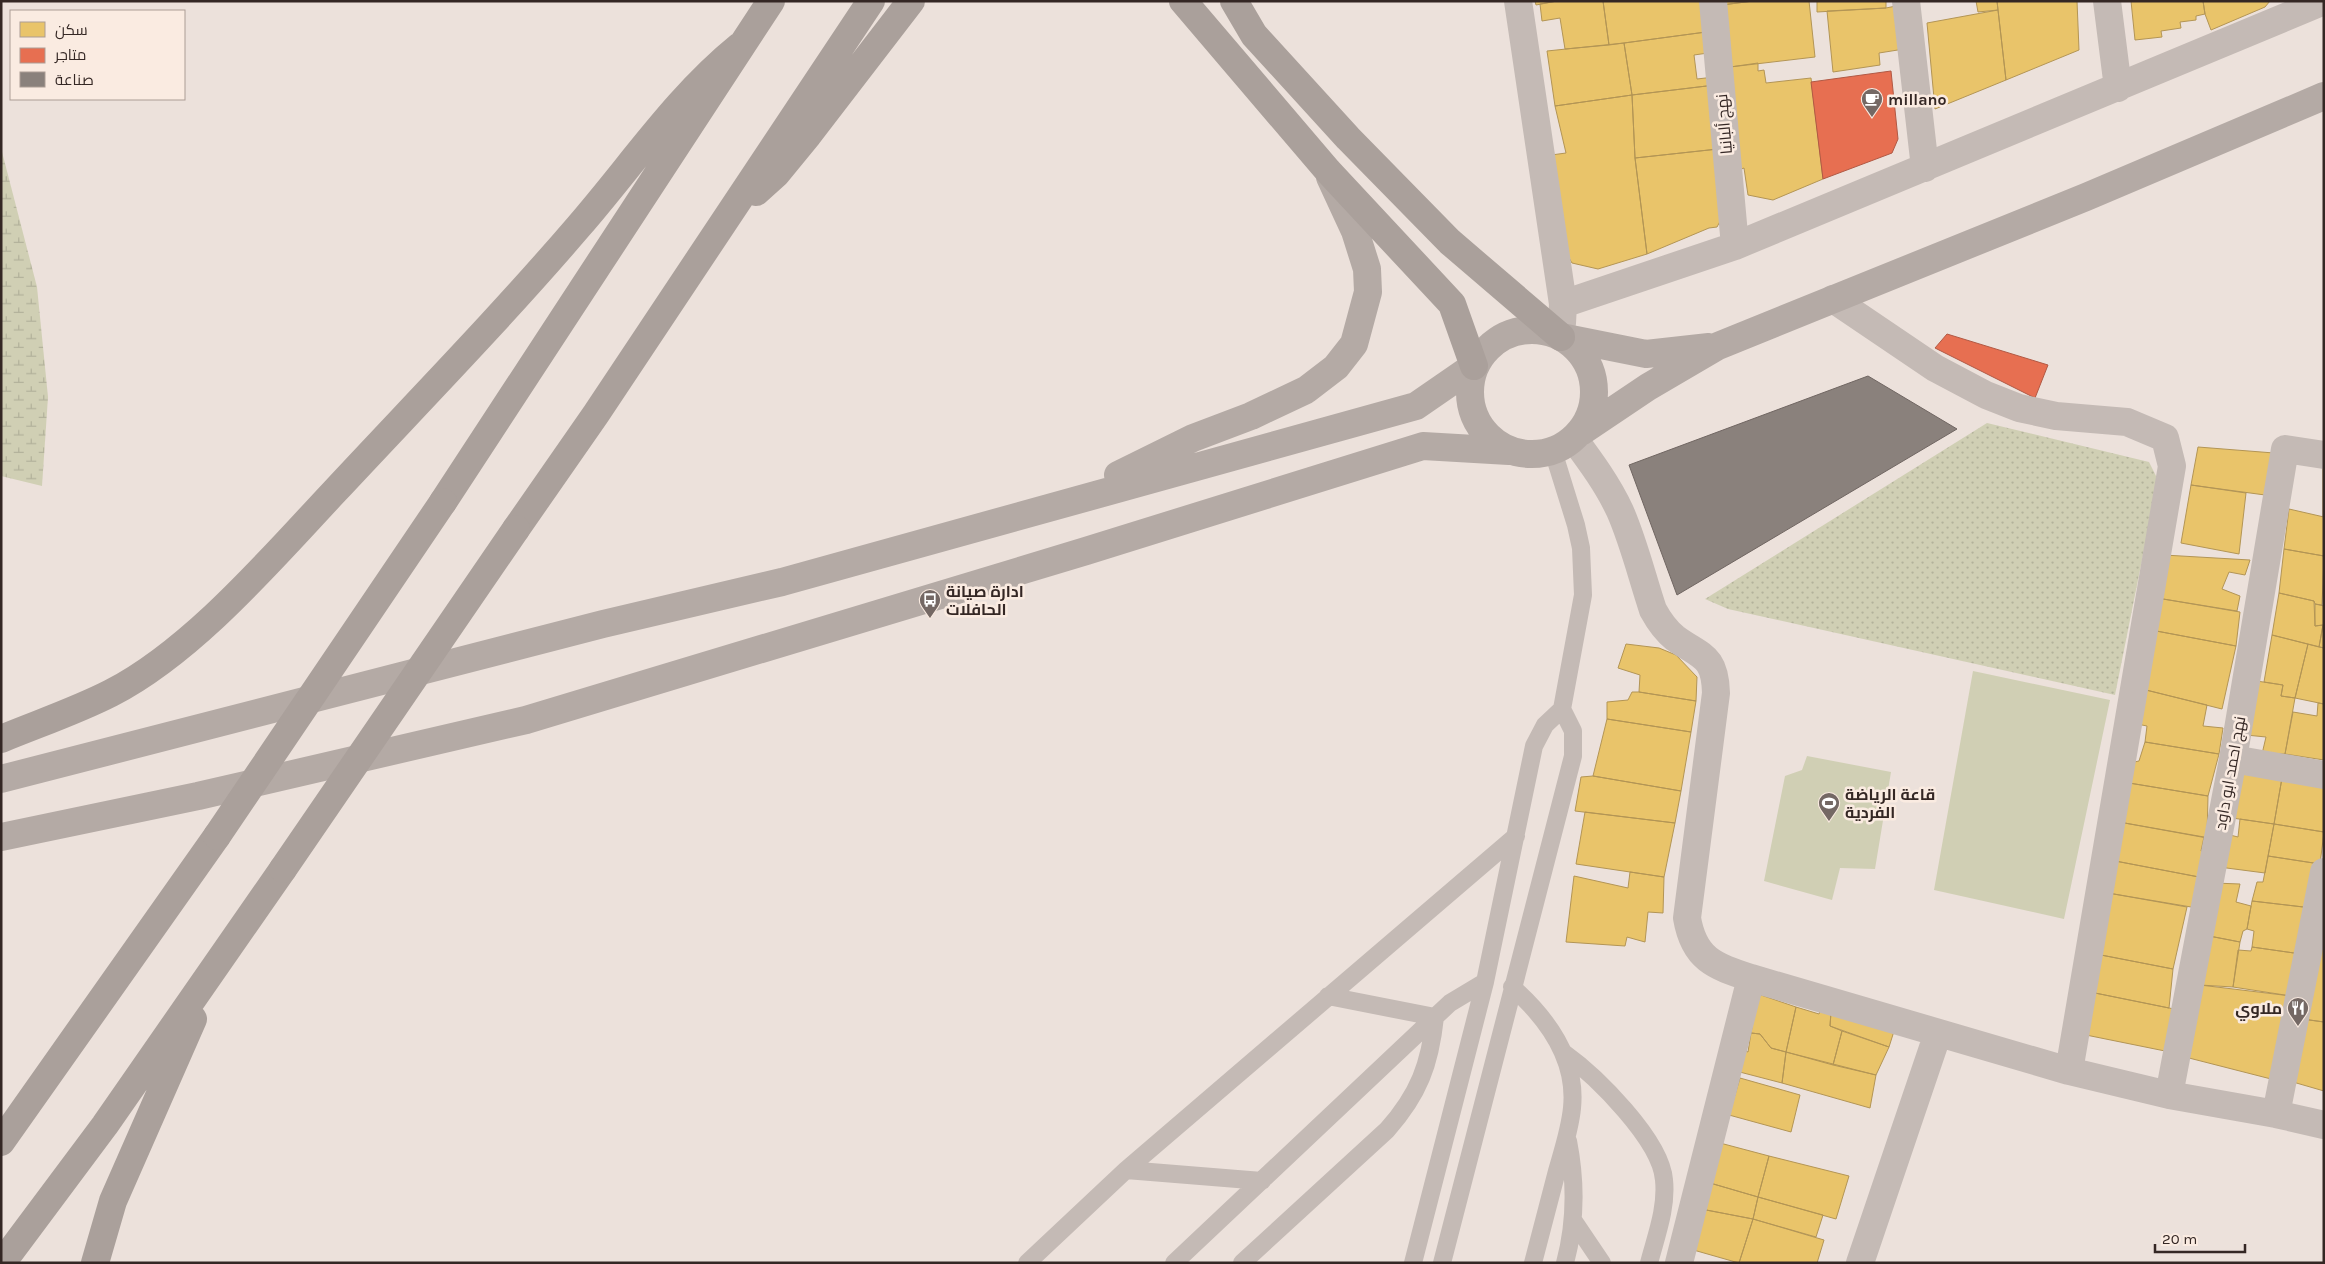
<svg xmlns="http://www.w3.org/2000/svg" width="2325" height="1264" font-family="Karla,Cairo,sans-serif">
<defs>
<pattern id="wetland-marsh" width="20" height="14" patternUnits="userSpaceOnUse" patternTransform="scale(1.25)"><rect width="20" height="14" fill="#d0cfb4"/><path d="M1 5h8M5 5V1M11 12h8M15 12V8" fill="none" stroke="#b3b29b"/></pattern>
<pattern id="park-dots" width="8" height="8" patternUnits="userSpaceOnUse" patternTransform="scale(1.25)"><rect width="8" height="8" fill="#d0cfb4"/><path d="M2 2h.1M6 6h.1" fill="none" stroke="#b3b29b" stroke-width="1.8" stroke-linecap="round"/></pattern>
</defs>
<rect width="100%" height="100%" fill="#ece1db"/>
<path fill="#d0cfb4" d="M1973,671L2110,700L2064,919L1934,890Z
M1807,756L1891,772L1875,869L1840,868L1832,900L1764,881L1785,776L1802,770Z"/>
<path fill="url(#wetland-marsh)" d="M1,148L37,287L48,397L42,486L1,476Z"/>
<path fill="url(#park-dots)" d="M1987,423L2149,462L2158,480L2115,695L1728,609L1705,599Z"/>
<path fill="#e9c46a" stroke="#b39555" d="M1535,1H1557L1536,5Z
M1557,1H1603L1609,45L1565,49L1560,18L1542,21L1540,4Z
M1603,1H1702L1706,32L1609,45Z
M1722,1H1753L1722,5Z
M1753,1H1809L1815,57L1730,67L1722,5Z
M1817,1H1886V8L1817,12Z
M1976,1H1997L1998,10L1978,12Z
M1997,1H2077L2079,50L2006,80Z
M2131,1H2203L2205,14L2196,16V20L2180,22L2181,28L2161,31L2162,37L2135,40Z
M2203,1H2270L2265,7L2211,30L2205,14Z
M1901,5L1904,49L1879,53L1880,65L1833,72L1827,11L1886,8Z
M1998,10L2006,80L1935,109L1927,23Z
M1706,32L1708,53L1694,55L1697,79L1714,77L1715,85L1632,95L1624,43Z
M1624,43L1632,95L1555,106L1547,51Z
M1758,63V71L1764,70L1766,83L1811,78L1823,179L1773,200L1748,195L1744,168L1734,172L1730,67Z
M1715,85L1718,149L1635,158L1632,95Z
M1632,95L1635,158L1647,254L1598,269L1572,263L1562,246L1544,156L1566,153L1555,106Z
M1718,149L1725,212L1717,227L1709,228L1647,254L1635,158Z
M2198,447L2274,453L2265,495L2191,485Z
M2323,462L2324,463V517H2323Z
M2191,485L2246,493L2239,554L2181,543Z
M2289,509L2324,517V556L2284,549Z
M2284,549L2324,556L2322,605L2315,604L2314,601L2279,593Z
M2164,555L2250,560L2245,575L2229,572L2222,589L2240,596L2237,611L2157,598Z
M2279,593L2314,601L2315,626L2323,625L2319,647L2272,635Z
M2157,598L2240,612L2236,646L2151,630Z
M2315,604L2324,606V648L2319,647L2323,625L2315,626Z
M2151,630L2236,646L2222,709L2146,690Z
M2272,635L2308,644L2295,698L2281,696L2283,685L2264,682Z
M1626,644L1659,648L1676,655L1697,677L1696,701L1639,692L1640,675L1618,668Z
M2308,644L2324,648V704L2295,698Z
M2250,680L2283,685L2281,696L2295,698L2285,754H2262L2266,737L2246,735Z
M2146,690L2207,705L2203,726L2223,728L2219,754L2145,742L2147,726L2137,724Z
M1632,692H1639L1696,701L1691,732L1607,719V702L1628,700Z
M2318,703L2324,704V760L2285,754L2293,712L2317,716Z
M1607,719L1691,732L1681,791L1593,776Z
M2145,742L2219,754L2208,796L2123,782L2125,764L2139,761Z
M2242,773L2282,778L2274,824L2225,817Z
M1593,776L1681,791L1675,823L1575,811L1581,777Z
M2282,778L2324,786V832L2274,824Z
M2123,782L2208,796L2207,838L2119,822Z
M1585,812L1675,823L1664,877L1576,864Z
M2240,819L2274,824L2265,873L2219,867L2222,833L2238,837Z
M2119,822L2204,837L2201,851L2207,852L2199,877L2110,860Z
M2274,824L2324,832L2320,864L2268,856Z
M2268,856L2320,864L2312,908L2252,901L2257,882H2263Z
M2110,860L2199,877L2197,908L2108,893Z
M1630,872L1664,877L1663,913L1648,912L1645,942L1627,937L1625,946L1566,942L1574,876L1628,888Z
M2214,883L2240,884L2236,902L2251,906L2247,929L2243,931L2240,942L2204,935Z
M2108,893L2187,907L2173,969L2101,955Z
M2252,901L2312,908L2301,954L2252,947L2254,931L2247,929Z
M2204,935L2240,942L2233,987L2200,985Z
M2324,938V1022L2295,1018Z
M2252,947L2301,954L2291,996L2233,987L2238,950L2251,951Z
M2101,955L2173,969L2169,1008L2095,993Z
M2200,985L2291,996L2275,1080L2189,1058Z
M2095,993L2174,1009L2165,1051L2086,1035Z
M1758,994L1796,1007L1786,1052L1771,1048L1760,1034L1751,1033Z
M1796,1007L1819,1014L1821,1009L1831,1012L1830,1026L1842,1031L1833,1065L1786,1052Z
M1831,1012L1895,1028L1889,1047L1830,1026Z
M2295,1018L2324,1022V1091L2286,1080Z
M1842,1031L1889,1047L1876,1075L1833,1065Z
M1751,1033L1760,1034L1771,1048L1786,1052L1782,1083L1732,1070L1739,1049L1748,1052Z
M1786,1052L1876,1075L1870,1108L1782,1083Z
M1740,1078L1800,1095L1791,1132L1729,1115Z
M1720,1143L1769,1156L1758,1197L1710,1183Z
M1769,1156L1849,1176L1836,1219L1758,1197Z
M1710,1183L1758,1197L1753,1219L1701,1209Z
M1758,1197L1823,1215L1816,1237L1753,1219Z
M1701,1209L1753,1219L1739,1263L1690,1249Z
M1753,1219L1824,1240L1817,1263H1739Z"/>
<path fill="#e76f51" stroke="#b15944" d="M1891,71L1898,139L1892,153L1823,179L1811,82Z
M1947,334L2048,365L2035,398L1935,348Z"/>
<path fill="#8a817c" stroke="#706662" d="M1868,376L1957,429L1677,595L1629,465Z"/>
<g fill="none" stroke-linecap="round" stroke-linejoin="round">
<path stroke="#c4bab5" stroke-width="18" d="M1512,987C1547,1018 1577,1059 1572,1108C1570,1129 1563,1150 1557,1171C1549,1202 1541,1232 1533,1263
M1564,1053C1596,1076 1661,1140 1664,1180C1667,1208 1656,1236 1649,1263
M1126,1170L1262,1181
M1573,1220L1602,1263
M1027,1263L1126,1170L1516,836
M1174,1263L1435,1017L1450,1003L1485,982
M1242,1263L1387,1130C1419,1094 1430,1064 1435,1017L1328,996
M1413,1263L1485,982L1534,746L1545,725L1562,709L1583,595L1581,548L1576,525L1553,451
M1442,1263L1573,756V731L1562,709
M1565,1263C1576,1222 1576,1182 1568,1141"/>
<path stroke="#c4bab5" stroke-width="28" d="M1518,1L1563,304L1562,323
M1713,1L1735,246
M1906,1L1925,168
M2107,1L2118,88
M1833,299L1935,368L1986,395L2019,408L2056,416L2127,422L2165,438L2172,466L2069,1071
M1563,304L1735,246L2324,1
M1574,439C1591,462 1608,485 1620,511C1634,543 1642,577 1653,610C1659,621 1665,630 1675,638C1701,657 1715,655 1716,693L1687,918C1694,959 1714,966 1751,978L2069,1071L2169,1095L2276,1114L2324,1125
M2233,759L2324,775
M2169,1095L2233,759L2285,449L2324,455
M2276,1114L2324,872
M1679,1263L1751,978
M1860,1263L1938,1033"/>
<path stroke="#b4aaa5" stroke-width="28" d="M1470 392a62 62 0 1 1 124 0a62 62 0 1 1-124 0Z
M1561,337L1646,354L1709,347
M1581,432L1648,387L1718,346L2086,197L2324,96
M1118,475L1193,438L1251,416L1306,390L1336,367L1354,344L1368,292L1367,269L1355,231L1330,177
M1,779L603,624L782,582L1416,406L1474,366
M1,837L198,796L526,720L1086,551L1423,446L1509,451"/>
<path stroke="#aaa09b" stroke-width="28" d="M1183,1L1328,171L1452,304L1474,366
M1234,1L1254,35L1348,138L1450,242L1561,337
M756,192L776,174L808,135L911,1
M443,502L771,1
M516,529L596,414L871,1
M1,739C37,724 76,711 111,693C193,651 272,558 335,491C417,403 501,317 579,226C632,165 677,97 740,46
M1,1142L217,836
M2,1263L105,1125L283,869
M95,1263L113,1201L193,1019"/>
<path stroke="#aaa09b" stroke-width="28" d="M217,836L443,502
M283,869L516,529"/>
</g>
<defs>
<g id="cafe-pin" transform="scale(1.125)"><path d="M0 17L-7.5 6A9.5 9.5 0 1 1 7.5 6Z" fill="#746864" stroke="#faebe1"/><path d="M-5.5-4.5H6V0H3Q3 3.5 0 3.5H-2.5Q-5.5 3.5-5.5 0ZM3-3.2v2h1.7v-2ZM-6 4.5H4V6H-6Z" fill="#fff"/></g>
<g id="bus-pin" transform="scale(1.125)"><path d="M0 17L-7.5 6A9.5 9.5 0 1 1 7.5 6Z" fill="#746864" stroke="#faebe1"/><path d="M-5-6H5V4H4V6H2V4H-2V6H-4V4H-5ZM-3.5-4V0h7V-4ZM-3.5 1.2v1.5H-2V1.2ZM2 1.2v1.5H3.5V1.2Z" fill="#fff"/></g>
<g id="stadium-pin" transform="scale(1.125)"><path d="M0 17L-7.5 6A9.5 9.5 0 1 1 7.5 6Z" fill="#746864" stroke="#faebe1"/><path d="M0-5a6.5 5 0 1 0 0 10a6.5 5 0 1 0 0-10ZM-3.5-1.8h7v3.6h-7Z" fill="#fff"/></g>
<g id="restaurant-pin" transform="scale(1.125)"><path d="M0 17L-7.5 6A9.5 9.5 0 1 1 7.5 6Z" fill="#746864" stroke="#faebe1"/><path d="M-5-6h1v4h1v-4h1v4h1v-4h1v5L-1.5 .5V6h-2V.5L-5-1ZM5-6V6H3V1.5H1.5Q1.5-4 5-6Z" fill="#fff"/></g>
</defs>
<g fill-rule="evenodd">
<use href="#cafe-pin" x="1872" y="99"/>
<use href="#bus-pin" x="930" y="600"/>
<use href="#stadium-pin" x="1829" y="803"/>
<use href="#restaurant-pin" x="2298" y="1008"/>
</g>
<g text-anchor="middle" dominant-baseline="central" stroke-width="5" stroke-linejoin="round" paint-order="stroke">
<g font-size="16" font-weight="bold" fill="#342724" stroke="#faebe1" text-anchor="start">
<text x="1888" y="99">millano</text>
<text x="946" y="591">ادارة صيانة<tspan x="946" dy="18">الحافلات</tspan></text>
<text x="1845" y="794">قاعة الرياضة<tspan x="1845" dy="18">الفردية</tspan></text>
<text x="2282" y="1008" text-anchor="end">ملاوي</text>
</g>
<g font-size="16" fill="#342724" stroke="#faebe1">
<text transform="translate(1724 124) rotate(-95)">نهج ألبانيا</text>
<text transform="translate(2230 773) rotate(-80)">نهج احمد ابو داود</text>
</g>
</g>
<rect width="2325" height="1264" fill="none" stroke="#342724" stroke-width="5"/>
<rect x="10" y="10" width="175" height="90" fill="#faebe1" stroke="#ab9d95"/>
<rect x="20" y="22" width="25" height="15" fill="#e9c46a" stroke="#ab9d95"/>
<text x="55" y="35" font-size="15" fill="#342724">سكن</text>
<rect x="20" y="48" width="25" height="15" fill="#e76f51" stroke="#ab9d95"/>
<text x="55" y="60" font-size="15" fill="#342724">متاجر</text>
<rect x="20" y="72" width="25" height="15" fill="#8a817c" stroke="#ab9d95"/>
<text x="55" y="85" font-size="15" fill="#342724">صناعة</text>
<path d="M2155 1244v8h90v-8" fill="none" stroke="#342724" stroke-width="2.5"/>
<text x="2162" y="1244" font-size="15" fill="#342724" stroke="#faebe1" stroke-width="4" paint-order="stroke">20 m</text>
</svg>
